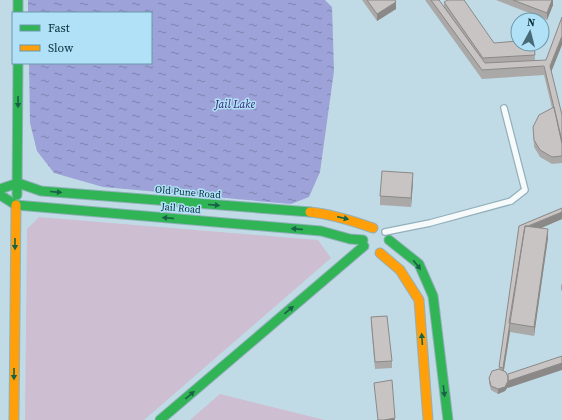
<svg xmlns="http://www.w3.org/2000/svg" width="562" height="420" font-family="'Source Serif 4',serif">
<defs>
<pattern id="water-ripples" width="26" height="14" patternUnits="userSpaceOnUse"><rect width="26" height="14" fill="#9da2d8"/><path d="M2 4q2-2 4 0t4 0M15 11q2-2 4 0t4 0" fill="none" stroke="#7e84b0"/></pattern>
</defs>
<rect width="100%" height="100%" fill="#c0dbe6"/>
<path fill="#cebed2" d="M39,217L318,240L331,258L144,420H25L27,229Z
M220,394L325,420H190Z"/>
<path fill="url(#water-ripples)" d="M28,0H325L332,7L334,71L320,172L309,197L291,204L103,187L54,173L37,151L30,123L29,63H151V13H28Z"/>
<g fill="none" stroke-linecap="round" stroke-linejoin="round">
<g stroke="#92b0bb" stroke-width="8">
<path id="lane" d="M385,232L430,223L511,201L525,190L504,108"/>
</g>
<g stroke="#92b0bb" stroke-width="11">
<path id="fast" d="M18,0V13
M0,189L18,183L41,191L310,212
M0,195L16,205L321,231L350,239L363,240
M17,195L18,63
M389,240L419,264L433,296L448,420
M160,420L364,246"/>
</g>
<g stroke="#92b0bb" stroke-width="11">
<path id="slow" d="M310,212C332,214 353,221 373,228
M380,253L400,270L419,300L428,420
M14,420L16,205"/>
</g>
<use href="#lane" stroke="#f6fafb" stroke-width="5.5"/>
<use href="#fast" stroke="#30b455" stroke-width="9"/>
<use href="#slow" stroke="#ff9f0a" stroke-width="9"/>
</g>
<path fill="#aba9a8" d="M362,0H395L396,9L377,21Z
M425,0H439L444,7V2L494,43L534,44L535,60L551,72L562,115V163L552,164L540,157L534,147L533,127L552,108L544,75L482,79Z
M496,0H553V5L547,20Z
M413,182L411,207L380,205V196Z
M562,208V219L541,228L548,238L534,336L510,332L504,371L508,377V388V387L505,391L498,394L491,390L489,383V378L499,369L519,226Z
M562,284V291L561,290V285Z
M371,317L392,361V368L375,369L371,324Z"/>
<path fill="#8b8988" d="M552,0H553V5L547,20V13Z
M396,2V9L377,21V14Z
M562,36V45L550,75V66Z
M413,173V182L411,207V198Z
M562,212V219L525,235V228Z
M548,229V238L534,336V327Z
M509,327L510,332L503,375V368Z
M562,363V370L508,388V387L505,391L498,394V389L508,381Z
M395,418V420H384Z"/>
<path fill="#c7c4c3" stroke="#8b8988" d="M367,0H395L396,2L377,14Z
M431,0H439L485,63L546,60L562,17V36L550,66L562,115V141L544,66L482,70Z
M448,0H464L494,43L518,41V44H534L535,55L483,58L444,2Z
M513,0H552L547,13Z
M554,107L562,144V156L552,157L540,150L534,140L533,127L539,115Z
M382,171L413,173L411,198L380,196Z
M562,208V212L528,226H525L503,368L499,367L519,226Z
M525,226L548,229L534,327L509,323Z
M387,316L392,361L375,362L371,317Z
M562,356V363L508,381V374Z
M499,369L506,372L508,377V381L505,387L498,389L491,386L489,378L492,371Z
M392,380L395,418L384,420H378L374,383Z"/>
<defs><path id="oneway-solid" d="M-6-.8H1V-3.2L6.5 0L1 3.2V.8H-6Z"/></defs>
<g fill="#176345">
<use href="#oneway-solid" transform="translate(18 102) rotate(90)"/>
<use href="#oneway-solid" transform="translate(56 192) rotate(5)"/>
<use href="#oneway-solid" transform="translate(214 205) rotate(5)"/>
<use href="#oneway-solid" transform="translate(168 218) rotate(-175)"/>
<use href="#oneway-solid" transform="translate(343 218) rotate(13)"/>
<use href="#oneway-solid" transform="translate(297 229) rotate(-175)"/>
<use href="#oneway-solid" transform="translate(15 244) rotate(90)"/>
<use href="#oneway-solid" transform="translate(417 265) rotate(52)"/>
<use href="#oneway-solid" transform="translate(289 310) rotate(-40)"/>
<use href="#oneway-solid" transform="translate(422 339) rotate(-94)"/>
<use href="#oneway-solid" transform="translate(14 374) rotate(90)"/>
<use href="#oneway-solid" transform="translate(444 391) rotate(83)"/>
<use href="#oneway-solid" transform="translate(190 395) rotate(-40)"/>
</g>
<g text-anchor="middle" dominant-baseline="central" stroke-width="3" stroke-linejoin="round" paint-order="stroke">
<g font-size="10" fill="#062d3b" stroke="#b0e1f6">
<text transform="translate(188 192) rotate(5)">Old Pune Road</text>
<text transform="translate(181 208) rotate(5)">Jail Road</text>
</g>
<g font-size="11" font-style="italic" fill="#2e1a6f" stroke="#b0e1f6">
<text x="235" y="104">Jail Lake</text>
</g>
</g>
<rect x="12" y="12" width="140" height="52" fill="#b0e1f6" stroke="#6c99ab"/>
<rect x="20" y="25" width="20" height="6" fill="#30b455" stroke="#6c99ab"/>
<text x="48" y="32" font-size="12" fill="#062d3b">Fast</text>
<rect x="20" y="45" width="20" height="6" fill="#ff9f0a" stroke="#6c99ab"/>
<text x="48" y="52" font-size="12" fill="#062d3b">Slow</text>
<g transform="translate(530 32) rotate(7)"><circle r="19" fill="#b0e1f6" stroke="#6c99ab"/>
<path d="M0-3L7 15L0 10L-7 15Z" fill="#476a77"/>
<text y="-6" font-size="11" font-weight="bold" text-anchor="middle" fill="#062d3b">N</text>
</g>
</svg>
